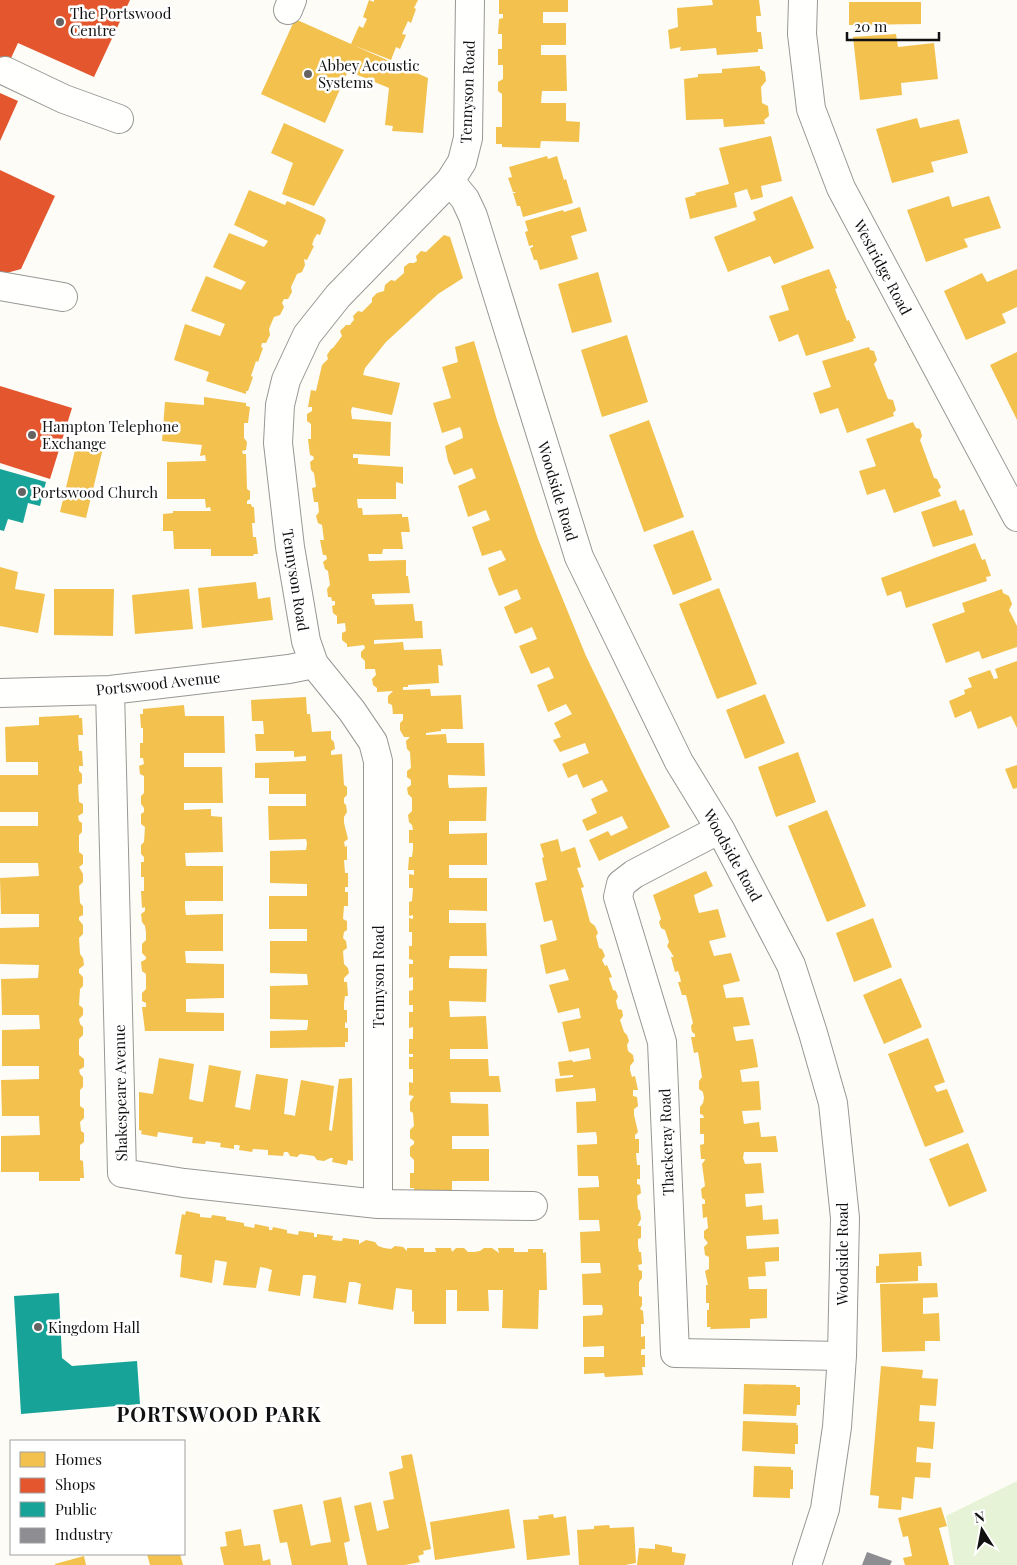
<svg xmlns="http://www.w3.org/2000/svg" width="1017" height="1565" font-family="'Playfair Display',serif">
<rect width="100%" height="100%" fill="#fdfcf7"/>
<path fill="#e7f3d7" d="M1017,1481V1565H954L946,1516Z"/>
<path fill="#f2c14e" d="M369,0L374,2V0H418L414,8L416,9L411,23L408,21L402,34L406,35L400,49L396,47L391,60L353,45L428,78L423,133L392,131L393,126L385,125L389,88L348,71L325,123L261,94L295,19L351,44L359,26L363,28L367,19L363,17Z
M499,0H568V12H543V23H566V45H541V55H566L567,91H542L541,103H566V121L580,122L579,142L541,141L540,148L502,147V144H496V127H502V94L498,91V82L503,79V65H498V49H502V34H498L499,19L503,18V14H499Z
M712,0H759L761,16H756L757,32H761L763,49H758V52L717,55L716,48L680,51L681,47L670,49L668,30L678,27L677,8L713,5Z
M849,2H921V24L849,25Z
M896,34L898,47L934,43L938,79L901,83L902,95L860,100L853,37Z
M760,66V69L765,72L766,81L761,87L762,103L768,106L769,116L764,120L765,124L724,127L723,119L686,120L684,79L698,77V74L722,73V69Z
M917,118L920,128L959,119L968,153L931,162L934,172L892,183L876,129Z
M284,123L344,150L314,206L282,194L293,163L271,153Z
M771,136L782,181L761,186L763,197L751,200L747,189L734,193L737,207L690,219L685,198L696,195L695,193L729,184L719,148Z
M547,156L548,159L557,156L564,180L566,179L573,203L523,217L520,206H517L513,193H516L515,192H513L508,178L512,177L509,167Z
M249,190L285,205L287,201L323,217L326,220L320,235L317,234L314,239L312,245L314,246L307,260L304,259L305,265L302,272L297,274L291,287L292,292L288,299H284L282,303L284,307L280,315L274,317L271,324L269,329L270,335L266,343H262L261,347L263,348L258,362L256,361L251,376L253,377L248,391H246V394L206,381L209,372L174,360L185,324L220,336L225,324L191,311L206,276L241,290L246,282L213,267L229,233L264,247L268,241L234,225Z
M792,196L814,248L774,264L770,256L728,272L714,237L756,220L753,212Z
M949,196L952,207L989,196L1001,228L964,239L968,247L926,262L907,210Z
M580,207L587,231L571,236L578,259L540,270L537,260H534L530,248L533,247V245L529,246L525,232L528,231L525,221L563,210L564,212Z
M444,235L450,237L463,278L438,294L386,342L365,368L363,375L400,383L392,415L352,407L351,411L352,419L391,422L390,456L353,454V458H358V464L403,467V484L396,482V499H357L358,508H362L363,515L402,514V517H408L410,532H401L403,549H383L382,554H368L369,561L406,560V576H408L410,593L372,594V599H374L375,605L413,604L415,621H422L423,638L374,640V644L403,642L404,650L441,649L443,666L438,665L439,683L408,685V687H403V690L430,689L431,696L461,695L463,729H441V731L426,733V735L446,734L447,743H484L485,776L448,775V782L449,788L487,787L486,821H449V834L487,833V865H449V878H487V911L449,910V923H486L487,956H450L449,962V968L487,969L486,1002L449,1001L450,1017L486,1016L488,1049H450V1059H488L489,1076H499L501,1092H450L451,1103L488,1104L489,1136H452V1149H489V1181H452V1191H414V1188H410V1173H414V1160L410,1156V1147L414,1144V1141L410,1138V1130L414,1126L413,1113L410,1111V1102L414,1096L409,1095V1082L413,1083V1069H409V1057H413V1054H409V1039H413V1027L409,1028V1012H413V1005H409V991L413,990V977L409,978V964H413V960L409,959V946H412V932H409V918L413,919V915L409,916V902L412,901L413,888H409V874L414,875V870H408L409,857H412L413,849V843H409V830H413L412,825L409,822L408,815L412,811V798L408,794L407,788L411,785V780L407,777V771L411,768L410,752L407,749L406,741L410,737H404L400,730V723L403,720V714H393L392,705L388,703V696L393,691L377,692V688L373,685L372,679L376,675L375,669H365V661L361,657V652L365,648L364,645L347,647V644L342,640V633L346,631L345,623L337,624V616L333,613L332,606L335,605V601H332L331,597H328L327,589L330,585L328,571L325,569L323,562L327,559L326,555H323L320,540H324L322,525L318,523L316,516L319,512L318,502H314L312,488L316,487L314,473L311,470L310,462L314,459L313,456L310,455L308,439H311V424L307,421V414L312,411V407H308L311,390L316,391L322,365L328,359L327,355L331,349L333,348L342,336L340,331L346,325H350L352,322L354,320L353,316L358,311L362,312L372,302V298L377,293L384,291L385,285L391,280L395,281L404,273V267L409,263H414L417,261L416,256L421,251L426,252Z
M829,269L837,288L835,289L847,321L849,320L856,338L853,339L854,341L806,356L798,334L779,342L769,316L789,310L781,286Z
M1017,269V307L1002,314L1006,323L966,340L944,291L982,273L987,282Z
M598,272L612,322L572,333L558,284Z
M627,335L648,402L602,417L581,350Z
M474,341L497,420L538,539L586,656L642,772L670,827L599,861L589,840L608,831L611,836L628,828L622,816L587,831L582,820L597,813L591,799L608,791L602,780L583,788L577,774L568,778L562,764L589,753L585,743L560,752L553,740L561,737L554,723L572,714L566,704L548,712L537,685L554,678L549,667L531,674L519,646L537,639L532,627L515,634L504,607L521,599L517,589L499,596L493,582L488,568L506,560L501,550L482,556L472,527L490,520L486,510L468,517L458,486L476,478L472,468L454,475L448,461L445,446L463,438L462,432L460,427L442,433L433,403L451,398L442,367L458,362L455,347Z
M869,347L870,350L874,351L877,360L874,364L888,399L893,400L896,410L893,413L894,416L847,433L838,408L820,414L813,393L831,387L822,361Z
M1017,352V420L990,365Z
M204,397L246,403V406L250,407L248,423H244V438L247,442L246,450L242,451L243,454H246L247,489L250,491V499L247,501V504H251L252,507H254L255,523H252L253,537H256L258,554H254L253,556H211V549H174L173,531H163V514L173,513V511H211L210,507L206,508L205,499H167V462L206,461L205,455L200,456L202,445L162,441L165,402L204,405Z
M649,420L684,517L644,532L609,435Z
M913,422L916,428L920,429L922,436L920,440L934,478L937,479L941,487L938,490L941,496L894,513L885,489L867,495L859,471L876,466L866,439Z
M77,442L103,448L86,518L60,512Z
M956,500L960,511L964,509L973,535L933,547L921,512Z
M693,530L712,580L673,595L653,545Z
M975,543L982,560L985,559L991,576L986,577L987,581L906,608L901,591L887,596L881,578Z
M0,567L18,572L15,589L45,594L38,633L0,626Z
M256,582L258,599L270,597L273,620L202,628L198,588Z
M719,588L757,684L717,699L679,604Z
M54,589H114L113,636L54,635Z
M189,589L193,629L135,634L132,595Z
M1002,589L1003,593L1009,596L1012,604L1009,610L1017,626V647L982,659L979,651L946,663L932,624L965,612L962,603Z
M1017,661V728L1011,716L978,729L971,711L955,718L949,701L965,694L964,690L972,687L968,678L990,670L994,679L998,678L995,669Z
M765,694L785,743L745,759L726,710Z
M306,697L307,714H310L312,732L331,731V739L334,742L335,749L331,751V755L342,754L344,785L347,787V795L344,798V803L346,805L347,812L344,817V823L348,839L344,842L345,847L347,846V860H344L345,873H348V887H345V892H348V906H344L343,919L347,921V930L344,932L343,938L346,941L347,948L343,951L344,964L348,968L349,973L344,978V982H347L348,996H345L344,1003V1010H347V1023L345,1022V1028H348V1042H345V1047L270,1048V1031L307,1030L308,1024V1020L270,1019V986L308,985L307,974L270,973V941H307V929H269V896H307V884L270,883V851L306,850L307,843L306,839L269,840L268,806H306V794H269V778H255V763L306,761V756L294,757V751H256L255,734H264L263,721H252L251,700Z
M184,705L185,716H224L225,753H184V767H222L223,803H184V810L211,809V816L222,817L223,852L185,853L186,866H223V901H185V908L186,915L223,914V951H185L186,963L224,964V998L186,999V1012L224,1013V1031H145L142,1007H146V1003L142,1001V993L146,989V974L142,971L141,962L146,959V957L142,953V944L146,940V933L145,926L142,922L141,914L145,911V907L142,908L141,891H144V877H141V862H144V857L141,854V845L144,842L145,827L141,824V814L144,812V808L141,804V796L144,793V776L140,774L139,766L144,764L143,758H140V743H143V728H141L140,714H143V709Z
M79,715V718H82L83,735H78L79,751H82L83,766H79V771L82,774V783L78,785L79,802L83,804V813L78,816L79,821L82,823V832L79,835V852L83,855V864L79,867L83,874V882L79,886L80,903L83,906V915L79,917V920L83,925V934L79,938L80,954L83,958L84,965L79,969V973L83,977V986L80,989L79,1005L83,1008V1015L79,1019L80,1024L83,1027V1035L79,1039V1055L84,1059V1067L79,1070L80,1074L83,1077V1087L80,1090V1106L84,1109V1118L80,1122L81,1131L84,1133V1142L80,1145V1160L83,1161L84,1178H80V1181H39V1172H1V1136L40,1135L39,1116H2L1,1080L39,1079V1066H2V1030L40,1029L39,1015H2L1,979L38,978L39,965L0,964V928L39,927V914H1L0,878L39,876L38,863H0V826H38V812H0V775H38V762H6L5,727L39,725V717Z
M798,752L816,802L776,817L758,767Z
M1017,765V788L1013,789L1005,769Z
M827,810L866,906L827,922L788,826Z
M558,839L561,852L575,847L581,867L577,868L584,887L581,888L590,922L595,926L598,933L596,936L599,948L602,949L605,956L602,960L605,966L607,965L612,977L609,978L613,990L616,991L618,997L616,1001L618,1009L622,1010L623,1016L620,1020L624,1032L627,1035L629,1041L627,1045L628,1051L633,1055L634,1061L630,1066V1070L632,1077L635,1076L638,1090H633V1096L637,1097L638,1106L634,1109V1115L638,1132L635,1135V1139H639V1153H636L637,1165H640V1179H637V1184L640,1185L641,1193L637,1196L638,1209L640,1211L641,1219L638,1225V1226H641V1238L638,1239V1245L639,1252H641L642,1264L638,1265L639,1270L642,1271V1278L639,1282V1296L642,1297V1305L640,1309L643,1311L644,1324H641V1337L645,1336V1349H642L641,1351V1355H645V1367H642L643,1375L605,1377L604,1373L584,1374V1357H604V1346L583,1347V1316L602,1315L603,1310L602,1305H583L582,1274L601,1273L600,1263H581L580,1232L600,1231L599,1220H579L578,1188L599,1187V1182L598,1176H578L577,1145L597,1144V1138L596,1132L577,1133L576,1102L596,1101V1095L595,1088L556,1092L555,1079L573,1077V1075L560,1076L558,1062L572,1060L573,1062L591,1059L589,1048L569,1052L562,1022L581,1018L580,1014L579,1008L558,1013L549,985L569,980L565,969L546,974L540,945L557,940L552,920L544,922L535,883L547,880L542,858L544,857L540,844Z
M706,871L713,886L694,895L696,904L699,913L718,909L726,937L709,941L714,956L731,953L740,981L723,985L726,998L743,997L750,1025L733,1027L736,1041L753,1039L756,1054L758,1067L740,1070L742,1082L759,1081L761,1110L742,1111L744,1124L759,1122L761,1137L776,1136L778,1152H744L743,1158L745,1164L761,1163L764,1193L745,1194L746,1207L762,1205L763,1220L778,1219L779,1234L746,1236L747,1249L779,1247V1261L765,1262L766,1276L748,1277L749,1289H767V1318L750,1319V1328L710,1329L711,1327H707V1310H709V1303H706V1285H708L705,1271L709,1269V1257L705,1255L704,1247L708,1243L704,1238V1231L708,1228L707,1217L703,1218L702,1204H705V1200L702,1198L701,1189L705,1186L702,1164L705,1160V1159H701L700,1145L704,1144V1134H700V1118H704L703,1115L700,1114V1107L703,1103L704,1098L703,1092L699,1089V1081L702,1077L698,1052L694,1053L691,1037H695V1034L692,1032L691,1026L693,1023L686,995H682L678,982H681L680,977L678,971L675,972L671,957H674L667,946L669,942L665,930L661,928L659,922L661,919L653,895Z
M873,918L892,967L854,982L836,933Z
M901,978L922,1027L884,1044L863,995Z
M928,1038L945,1082L934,1086L937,1092L947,1089L964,1132L925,1147L888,1054Z
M159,1058L194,1064L189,1099L196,1101L203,1102L209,1065L241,1071L235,1107L250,1110L256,1074L288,1079L284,1114L291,1115L295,1116L301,1080L334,1086L329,1130L332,1131L339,1079L352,1078L353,1161L348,1160L347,1165L332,1162L333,1158H330L324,1161L317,1160L314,1156L300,1154L297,1157L290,1156L288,1152H284L283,1156L268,1155V1150L253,1149L252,1152L239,1150L240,1146L238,1145H234V1149L220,1147L221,1143L206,1141L205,1144L192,1143L193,1137H190L158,1132L157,1137L141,1134L142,1131L139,1130V1092L153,1094Z
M968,1143L987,1191L949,1207L929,1159Z
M186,1211L200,1214V1217L211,1218L212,1215L226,1217V1220L244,1223V1226L254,1228L255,1224L269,1227V1230H272L273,1227L287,1230V1233L298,1235L299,1231L314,1233V1237H317V1234L333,1236L332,1240L342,1241L343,1238L359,1240V1244L366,1240L375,1242L378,1246L384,1248L391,1249L395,1246L403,1247L407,1251V1248H424V1252H436L435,1248H451L452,1252L456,1248H464L468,1252H474L480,1251L484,1248H492L499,1253L498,1248H514V1252H528V1249H543V1253L546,1252L547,1290H539L538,1329L502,1328L503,1290H488L489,1311H457V1290H446V1324H414V1311L412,1312V1290L396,1288L393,1310L358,1304L361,1284L355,1282H349L346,1303L313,1298L316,1276L310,1275H303L300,1296L268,1291L272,1270L266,1268L260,1267L256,1288L223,1285L227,1262L215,1260L212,1283L180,1277L182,1255L175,1254L182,1214L185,1215Z
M921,1252L922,1266H918V1281L876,1283V1266H879V1254Z
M937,1283L938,1297L923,1298V1314L939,1313L940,1341H925V1351L882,1352L880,1284Z
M881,1366L923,1370L922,1378L938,1379L936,1406L920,1405L919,1421L935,1422L933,1449L917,1447L916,1462L931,1463L930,1478L915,1477L913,1499L902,1497L901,1510L878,1508L879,1496L870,1495Z
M744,1384L796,1385V1387H800V1405H797L796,1416L743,1414Z
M743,1421L797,1423L796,1425H798V1444H795V1454L742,1451Z
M412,1454L431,1549L423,1551L424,1554L418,1556L420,1562L405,1565H367L354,1506L371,1502L377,1531L389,1528L383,1501L394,1499L389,1472L403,1468L401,1456Z
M754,1466L791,1467V1470H793V1489H790V1498L753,1497Z
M341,1497L350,1541L344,1543L348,1565H292L287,1542L280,1543L273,1510L302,1504L311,1546L318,1544L331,1542L323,1501Z
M941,1507L947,1526L939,1528L949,1565H905L903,1558L912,1556L908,1536L903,1537L898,1518Z
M509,1509L515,1548L435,1560L430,1522Z
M553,1514L554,1518L566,1516L570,1555L527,1560L523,1520L539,1519L538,1516Z
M609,1525L610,1528L634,1527L636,1563L625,1565H579L577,1530L594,1529V1526Z
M241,1529L244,1546L260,1544L263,1561L270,1559L271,1565H224L220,1547L227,1546L225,1532Z
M655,1544L672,1547V1552L686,1554L684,1565H637L639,1548L655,1549Z
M147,1554H180L183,1565H150Z
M84,1556L86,1565H55V1564Z"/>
<path fill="#e4572e" d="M0,0H130L94,77L18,43L0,82Z
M0,93L18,101L0,141Z
M0,170L55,196L21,269L3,274L0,273Z
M0,386L72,408L50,479L0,463Z"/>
<path fill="#17a398" d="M0,469L46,482L40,506L28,503L23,523L8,519L4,531L0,530Z
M59,1293L62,1358L72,1366L137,1361L140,1404L21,1414L14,1296Z"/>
<path fill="#8d8d92" d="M867,1552L892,1561L890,1565H862Z"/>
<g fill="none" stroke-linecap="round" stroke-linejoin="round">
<g stroke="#979795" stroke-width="30">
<path id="minor" d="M803,0L802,34L811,109L841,188L1017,517
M288,10L292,0
M5,71L64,99L119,119
M450,181L465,199L473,216L579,557L679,762L720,829L791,965L813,1033L833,1103L845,1218L842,1356L837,1427L825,1509L807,1565
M0,286L63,297
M110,690L122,1173L184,1183L378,1204L533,1206
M0,693L110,690L289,669L314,664
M720,829L634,874L621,884L618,897L662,1042L675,1353L842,1356
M378,1204V761L373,742L352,711L314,664L306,641L290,547L278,443L280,405L286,380L307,335L338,296L450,181L462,162L468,138L470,0"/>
</g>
<use href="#minor" stroke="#fffffe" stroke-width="28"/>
</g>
<g fill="#646362" stroke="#fff" stroke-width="2">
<circle cx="60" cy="22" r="5"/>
<circle cx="308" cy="74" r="5"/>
<circle cx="32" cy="435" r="5"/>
<circle cx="22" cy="492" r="5"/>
<circle cx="38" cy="1327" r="5"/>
</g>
<g text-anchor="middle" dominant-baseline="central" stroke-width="5" stroke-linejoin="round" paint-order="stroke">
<g font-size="15" fill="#111" stroke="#fff" text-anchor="start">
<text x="70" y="13">The Portswood<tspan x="70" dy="17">Centre</tspan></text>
<text x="318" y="65">Abbey Acoustic<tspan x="318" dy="17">Systems</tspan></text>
<text x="42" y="426">Hampton Telephone<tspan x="42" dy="17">Exchange</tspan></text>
<text x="32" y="492">Portswood Church</text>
<text x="48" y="1327">Kingdom Hall</text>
</g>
<g font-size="15" fill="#111" stroke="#fff">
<text transform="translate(467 92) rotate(-88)">Tennyson Road</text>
<text transform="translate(883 267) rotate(62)">Westridge Road</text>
<text transform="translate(558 491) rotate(73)">Woodside Road</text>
<text transform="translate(296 580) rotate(81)">Tennyson Road</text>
<text transform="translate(158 683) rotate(-6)">Portswood Avenue</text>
<text transform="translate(733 855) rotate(61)">Woodside Road</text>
<text transform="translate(378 977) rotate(-90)">Tennyson Road</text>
<text transform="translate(120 1093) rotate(-91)">Shakespeare Avenue</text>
<text transform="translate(666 1142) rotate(-92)">Thackeray Road</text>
<text transform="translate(842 1254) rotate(-90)">Woodside Road</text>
</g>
<g font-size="20" font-weight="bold" letter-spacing="1" fill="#111" stroke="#fff">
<text x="219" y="1413">PORTSWOOD PARK</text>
</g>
</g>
<rect x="10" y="1440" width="175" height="115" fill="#ffffff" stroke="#a0a0a0"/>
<rect x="20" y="1452" width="25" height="15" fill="#f2c14e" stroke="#a0a0a0"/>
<text x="55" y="1465" font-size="15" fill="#111111">Homes</text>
<rect x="20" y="1478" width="25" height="15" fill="#e4572e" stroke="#a0a0a0"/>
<text x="55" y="1490" font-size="15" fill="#111111">Shops</text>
<rect x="20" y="1502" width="25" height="15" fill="#17a398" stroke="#a0a0a0"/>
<text x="55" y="1515" font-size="15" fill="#111111">Public</text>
<rect x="20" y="1528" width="25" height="15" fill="#8d8d92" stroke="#a0a0a0"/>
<text x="55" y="1540" font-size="15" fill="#111111">Industry</text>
<g transform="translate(982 1530) rotate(349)" stroke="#ffffff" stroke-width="4" paint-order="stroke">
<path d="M0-4L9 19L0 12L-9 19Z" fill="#111111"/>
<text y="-8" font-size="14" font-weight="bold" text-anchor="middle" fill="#111111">N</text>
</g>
<path d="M847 32v8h92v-8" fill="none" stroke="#111111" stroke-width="2.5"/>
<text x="854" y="32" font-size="15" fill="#111111" stroke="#ffffff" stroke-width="4" paint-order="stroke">20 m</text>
</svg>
